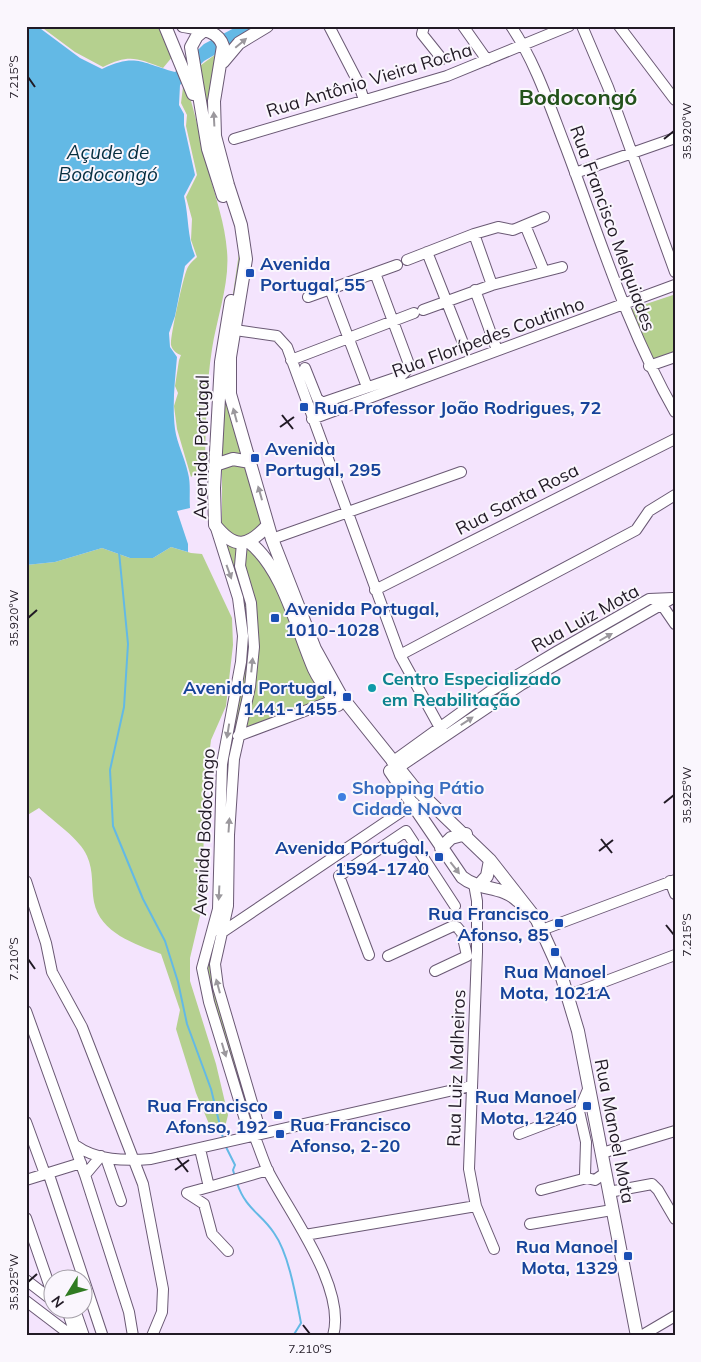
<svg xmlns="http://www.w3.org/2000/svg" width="701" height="1362" font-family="Mulish,sans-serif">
<rect width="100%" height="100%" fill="#f4e4fd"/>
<path fill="#b5d08f" d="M40,26H163L173,56L163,68C137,58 129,54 103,67L75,52Z
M220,51C219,67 212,81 211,97C208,148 229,198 243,246L244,261C235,309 222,357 230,407C233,424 241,442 246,459L227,458L218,462L221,376L240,246L233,219L209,148L197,68Z
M186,85C196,114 201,144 209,173C216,199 225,224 227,251C230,283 217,317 212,349C206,387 206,425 205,463L191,477L177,429L174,406L178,393L175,386L179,360L181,355C177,354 172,350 171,345C170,337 183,278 187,269C189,264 194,260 197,257L191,240L192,219L186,197L197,175L186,126L187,115L181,103L183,87Z
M673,295L675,351L648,361L628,310Z
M230,464L248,467L264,524L255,535L237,540L222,528V467Z
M222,539L239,546L249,602L251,658L234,747L226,906L212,960L258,1131L252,1132L205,971L218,924L225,762L245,638Z
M244,545L265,562L330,700L242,733L256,643L242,565Z
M171,547L191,553L202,554L232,618L233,645L226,706L211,740L204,796L203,903L190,958V981L216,1064L228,1115L224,1131H212L196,1093L176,1029L180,1010L161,954C135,944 100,933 94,902C91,887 94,871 87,856C80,839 53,821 39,808L26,816V565L55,562L102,548L130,558H153Z"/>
<path fill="#63b9e5" d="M26,26H37L80,58L102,69C136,53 141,63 175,72L204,44L238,26H264L204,61L180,85L179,105L184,114V125L195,175L184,196C189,217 187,236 195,256L185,266L175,316L169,333L170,347L177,357C175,381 172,404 175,429C177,444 185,458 188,473C191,484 189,496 190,508L177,511L188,544V552L171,547L153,558H130L102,548L55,562L26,565Z"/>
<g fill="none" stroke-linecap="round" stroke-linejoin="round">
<path stroke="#63b9e5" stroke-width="2" d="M119,552L128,644L124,707L110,770L113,826L143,899L165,941L178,982L187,1024L211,1089L223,1138
M226,1147L235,1165L233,1170L235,1177
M237,1183C246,1210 261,1213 274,1233C289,1254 296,1297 301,1323L293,1336"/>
<g stroke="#6a5974" stroke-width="12">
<path id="minor" d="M329,26L358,82L364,100
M424,26L422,34L442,59
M463,26L487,60
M511,26C536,63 550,107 566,148C600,238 627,328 675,412
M582,26L608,87L675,272
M619,26L675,100
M234,139L447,76L569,26
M575,173L675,138
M525,225L544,271
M474,234L492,285
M427,252L465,348
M407,260L474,234L498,227L513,230L544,217
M330,289L367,387
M475,290L497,350
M308,297L397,265
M423,310L492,285L562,267
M235,330L277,336L287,347L400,655L444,735
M291,360L414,313
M649,366L675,357
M305,368L317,398L322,403L401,376L410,367L375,273
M312,419L675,285
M215,525L238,598L243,636L241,662L222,764L218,909L202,968L209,1002L250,1136
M272,539L461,472
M242,543L240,566L251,603L254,647L250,687L234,759L229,835L228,906L215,964L218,987L261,1133
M375,590L675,439
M662,605L675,624
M400,655L636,530L649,511L675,495
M238,736L334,700
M392,762L489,692L556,652L649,599L673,598
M398,768L521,685L673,598
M26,881L46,943L52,972L82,1027L143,1184L163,1289L162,1312L152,1336
M670,881L675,894
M474,884L477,901V952L469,1169L476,1206L494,1249
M539,931L675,880
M221,933L414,803
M369,955L339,876L406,831L455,906
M388,956L453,926L457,927L462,933L467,956L435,971
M569,995L675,955
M26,1011L85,1175L129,1312L133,1336
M589,1087L579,1111L586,1142L585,1175L587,1178L595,1180L605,1173
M26,1122L45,1174
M519,1134L579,1111
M254,1135C259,1147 263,1160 268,1171C290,1214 347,1288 333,1336
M75,1145C97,1161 125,1161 151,1159L471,1086
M200,1149L209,1187L268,1170
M602,1153L675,1131
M106,1158L121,1201
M85,1175L101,1156
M50,1178L102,1334
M26,1180L81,1163
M209,1187L187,1193L204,1204L212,1234L228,1251
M541,1190L587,1178
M609,1192L652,1184L658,1190L675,1219
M26,1218L52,1293
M530,1224L612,1210
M305,1235L476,1206
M26,1280L52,1300
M26,1301L72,1336
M67,1310L76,1336
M75,1310L84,1336
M641,1336L675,1316"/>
</g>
<g stroke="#6a5974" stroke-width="14">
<path id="major" d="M165,26L193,94
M183,26C198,29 218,29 223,46L214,101L215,136L228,185L241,225L246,259L230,357V394L272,539L315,649L341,696L413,786L490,860L537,920L560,971L578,1031L637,1336
M208,27L197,36L191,47L208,149L223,196
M223,62L239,43L267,26
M231,301L221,362L214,488L215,525C235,550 248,547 268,525
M215,465L233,459L250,462
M249,542C283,568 297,630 314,669C320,682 329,693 338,705
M390,771L462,877C479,891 502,885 518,901
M441,848L451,838L466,834
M479,885L487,876L490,860"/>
</g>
<use href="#minor" stroke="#fff" stroke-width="10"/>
<use href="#major" stroke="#fff" stroke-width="12"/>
</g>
<defs><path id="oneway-solid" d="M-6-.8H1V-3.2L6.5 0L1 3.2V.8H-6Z" transform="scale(1.25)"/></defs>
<g fill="#9b989d">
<use href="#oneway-solid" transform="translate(241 43) rotate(-40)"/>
<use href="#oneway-solid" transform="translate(214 119) rotate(-93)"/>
<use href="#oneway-solid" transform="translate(235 415) rotate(-105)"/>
<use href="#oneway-solid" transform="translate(260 493) rotate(-106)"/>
<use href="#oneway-solid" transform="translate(229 572) rotate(70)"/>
<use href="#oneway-solid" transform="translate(606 637) rotate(-30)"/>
<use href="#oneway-solid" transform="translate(252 665) rotate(-84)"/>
<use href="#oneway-solid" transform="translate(467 721) rotate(-33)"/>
<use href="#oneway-solid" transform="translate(228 731) rotate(99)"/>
<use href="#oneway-solid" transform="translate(229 825) rotate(-86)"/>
<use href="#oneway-solid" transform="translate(455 868) rotate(52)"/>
<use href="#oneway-solid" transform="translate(219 893) rotate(93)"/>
<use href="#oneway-solid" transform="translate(218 986) rotate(-105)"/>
<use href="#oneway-solid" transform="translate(224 1050) rotate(73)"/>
</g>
<path fill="none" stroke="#211a25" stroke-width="2" d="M28,77L35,87M664,139L674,131M282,415L293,429M280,427L294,417M28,618L37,610M664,803L674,795M601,839L612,853M599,851L613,840M666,925L674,935M28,959L35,969M177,1158L188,1172M175,1170L189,1160M28,1282L37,1274M303,1325L310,1334"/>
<g fill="#1a4fb4" stroke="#faf6fd" stroke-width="2">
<rect x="245" y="268" width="10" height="10" rx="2.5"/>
<rect x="299" y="402" width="10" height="10" rx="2.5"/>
<rect x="250" y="453" width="10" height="10" rx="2.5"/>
<rect x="270" y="613" width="10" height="10" rx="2.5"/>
<rect x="342" y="692" width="10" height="10" rx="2.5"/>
<rect x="434" y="852" width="10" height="10" rx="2.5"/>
<rect x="554" y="918" width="10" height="10" rx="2.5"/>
<rect x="550" y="947" width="10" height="10" rx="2.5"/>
<rect x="582" y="1101" width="10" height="10" rx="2.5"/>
<rect x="273" y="1110" width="10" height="10" rx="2.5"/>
<rect x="275" y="1129" width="10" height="10" rx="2.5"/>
<rect x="623" y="1251" width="10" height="10" rx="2.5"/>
</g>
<circle fill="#0f9aa8" stroke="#faf6fd" stroke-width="2" cx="372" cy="688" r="5"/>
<circle fill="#3f7fe0" stroke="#faf6fd" stroke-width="2" cx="342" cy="797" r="5"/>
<g text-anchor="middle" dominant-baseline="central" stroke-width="4" stroke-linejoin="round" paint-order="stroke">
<g font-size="18" fill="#211a25" stroke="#faf6fd">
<text transform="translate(369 80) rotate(-17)">Rua Antônio Vieira Rocha</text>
<text transform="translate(613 228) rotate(70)">Rua Francisco Melquiades</text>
<text transform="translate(488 337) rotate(-20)">Rua Florípedes Coutinho</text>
<text transform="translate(201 447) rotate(-89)">Avenida Portugal</text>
<text transform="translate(517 499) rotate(-27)">Rua Santa Rosa</text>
<text transform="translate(585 618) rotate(-29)">Rua Luiz Mota</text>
<text transform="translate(204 832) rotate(-87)">Avenida Bodocongo</text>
<text transform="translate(456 1068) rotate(-88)">Rua Luiz Malheiros</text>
<text transform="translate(615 1131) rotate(79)">Rua Manoel Mota</text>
</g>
<g font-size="18" font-weight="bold" fill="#164399" stroke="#faf6fd" text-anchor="end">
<text x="260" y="263" text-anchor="start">Avenida<tspan x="260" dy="21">Portugal, 55</tspan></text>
<text x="314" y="407" text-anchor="start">Rua Professor João Rodrigues, 72</text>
<text x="265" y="448" text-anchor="start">Avenida<tspan x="265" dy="21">Portugal, 295</tspan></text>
<text x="285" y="608" text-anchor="start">Avenida Portugal,<tspan x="285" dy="21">1010-1028</tspan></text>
<text x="337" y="687">Avenida Portugal,<tspan x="337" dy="21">1441-1455</tspan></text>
<text x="429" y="847">Avenida Portugal,<tspan x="429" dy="21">1594-1740</tspan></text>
<text x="549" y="913">Rua Francisco<tspan x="549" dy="21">Afonso, 85</tspan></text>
<text x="555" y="971" text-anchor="middle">Rua Manoel<tspan x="555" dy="21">Mota, 1021A</tspan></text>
<text x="577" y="1096">Rua Manoel<tspan x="577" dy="21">Mota, 1240</tspan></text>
<text x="268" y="1105">Rua Francisco<tspan x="268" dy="21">Afonso, 192</tspan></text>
<text x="290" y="1124" text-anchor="start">Rua Francisco<tspan x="290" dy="21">Afonso, 2-20</tspan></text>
<text x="618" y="1246">Rua Manoel<tspan x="618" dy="21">Mota, 1329</tspan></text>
</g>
<g font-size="18" font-weight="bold" fill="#0d838f" stroke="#faf6fd" text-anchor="start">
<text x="382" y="678">Centro Especializado<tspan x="382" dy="21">em Reabilitação</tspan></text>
</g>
<g font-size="18" font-weight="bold" fill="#366cbe" stroke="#faf6fd" text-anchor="start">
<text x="352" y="787">Shopping Pátio<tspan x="352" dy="21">Cidade Nova</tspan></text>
</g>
<g font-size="19" font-style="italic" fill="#052e40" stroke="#faf6fd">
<text x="108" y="152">Açude de<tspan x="108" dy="22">Bodocongó</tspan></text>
</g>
<g font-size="22" font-weight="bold" fill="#23521b" stroke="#faf6fd">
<text x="578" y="97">Bodocongó</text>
</g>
</g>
<rect width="701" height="1362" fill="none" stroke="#faf6fd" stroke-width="55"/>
<g transform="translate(68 1294) rotate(233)"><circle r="24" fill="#faf6fd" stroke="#a39ea7"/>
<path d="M0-4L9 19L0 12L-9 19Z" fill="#307b22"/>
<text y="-8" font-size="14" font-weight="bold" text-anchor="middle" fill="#211a25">N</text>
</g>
<rect x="28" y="28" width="646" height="1306" fill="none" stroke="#211a25" stroke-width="2"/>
<g font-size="12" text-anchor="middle" fill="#211a25">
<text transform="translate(14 77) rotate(-90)" y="4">7.215°S</text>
<text transform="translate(687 131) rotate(-90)" y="4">35.920°W</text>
<text transform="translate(14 618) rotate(-90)" y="4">35.920°W</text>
<text transform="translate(687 795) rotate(-90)" y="4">35.925°W</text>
<text transform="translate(687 935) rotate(-90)" y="4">7.215°S</text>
<text transform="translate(14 959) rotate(-90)" y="4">7.210°S</text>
<text transform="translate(14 1282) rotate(-90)" y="4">35.925°W</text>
<text x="310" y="1353">7.210°S</text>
</g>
</svg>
